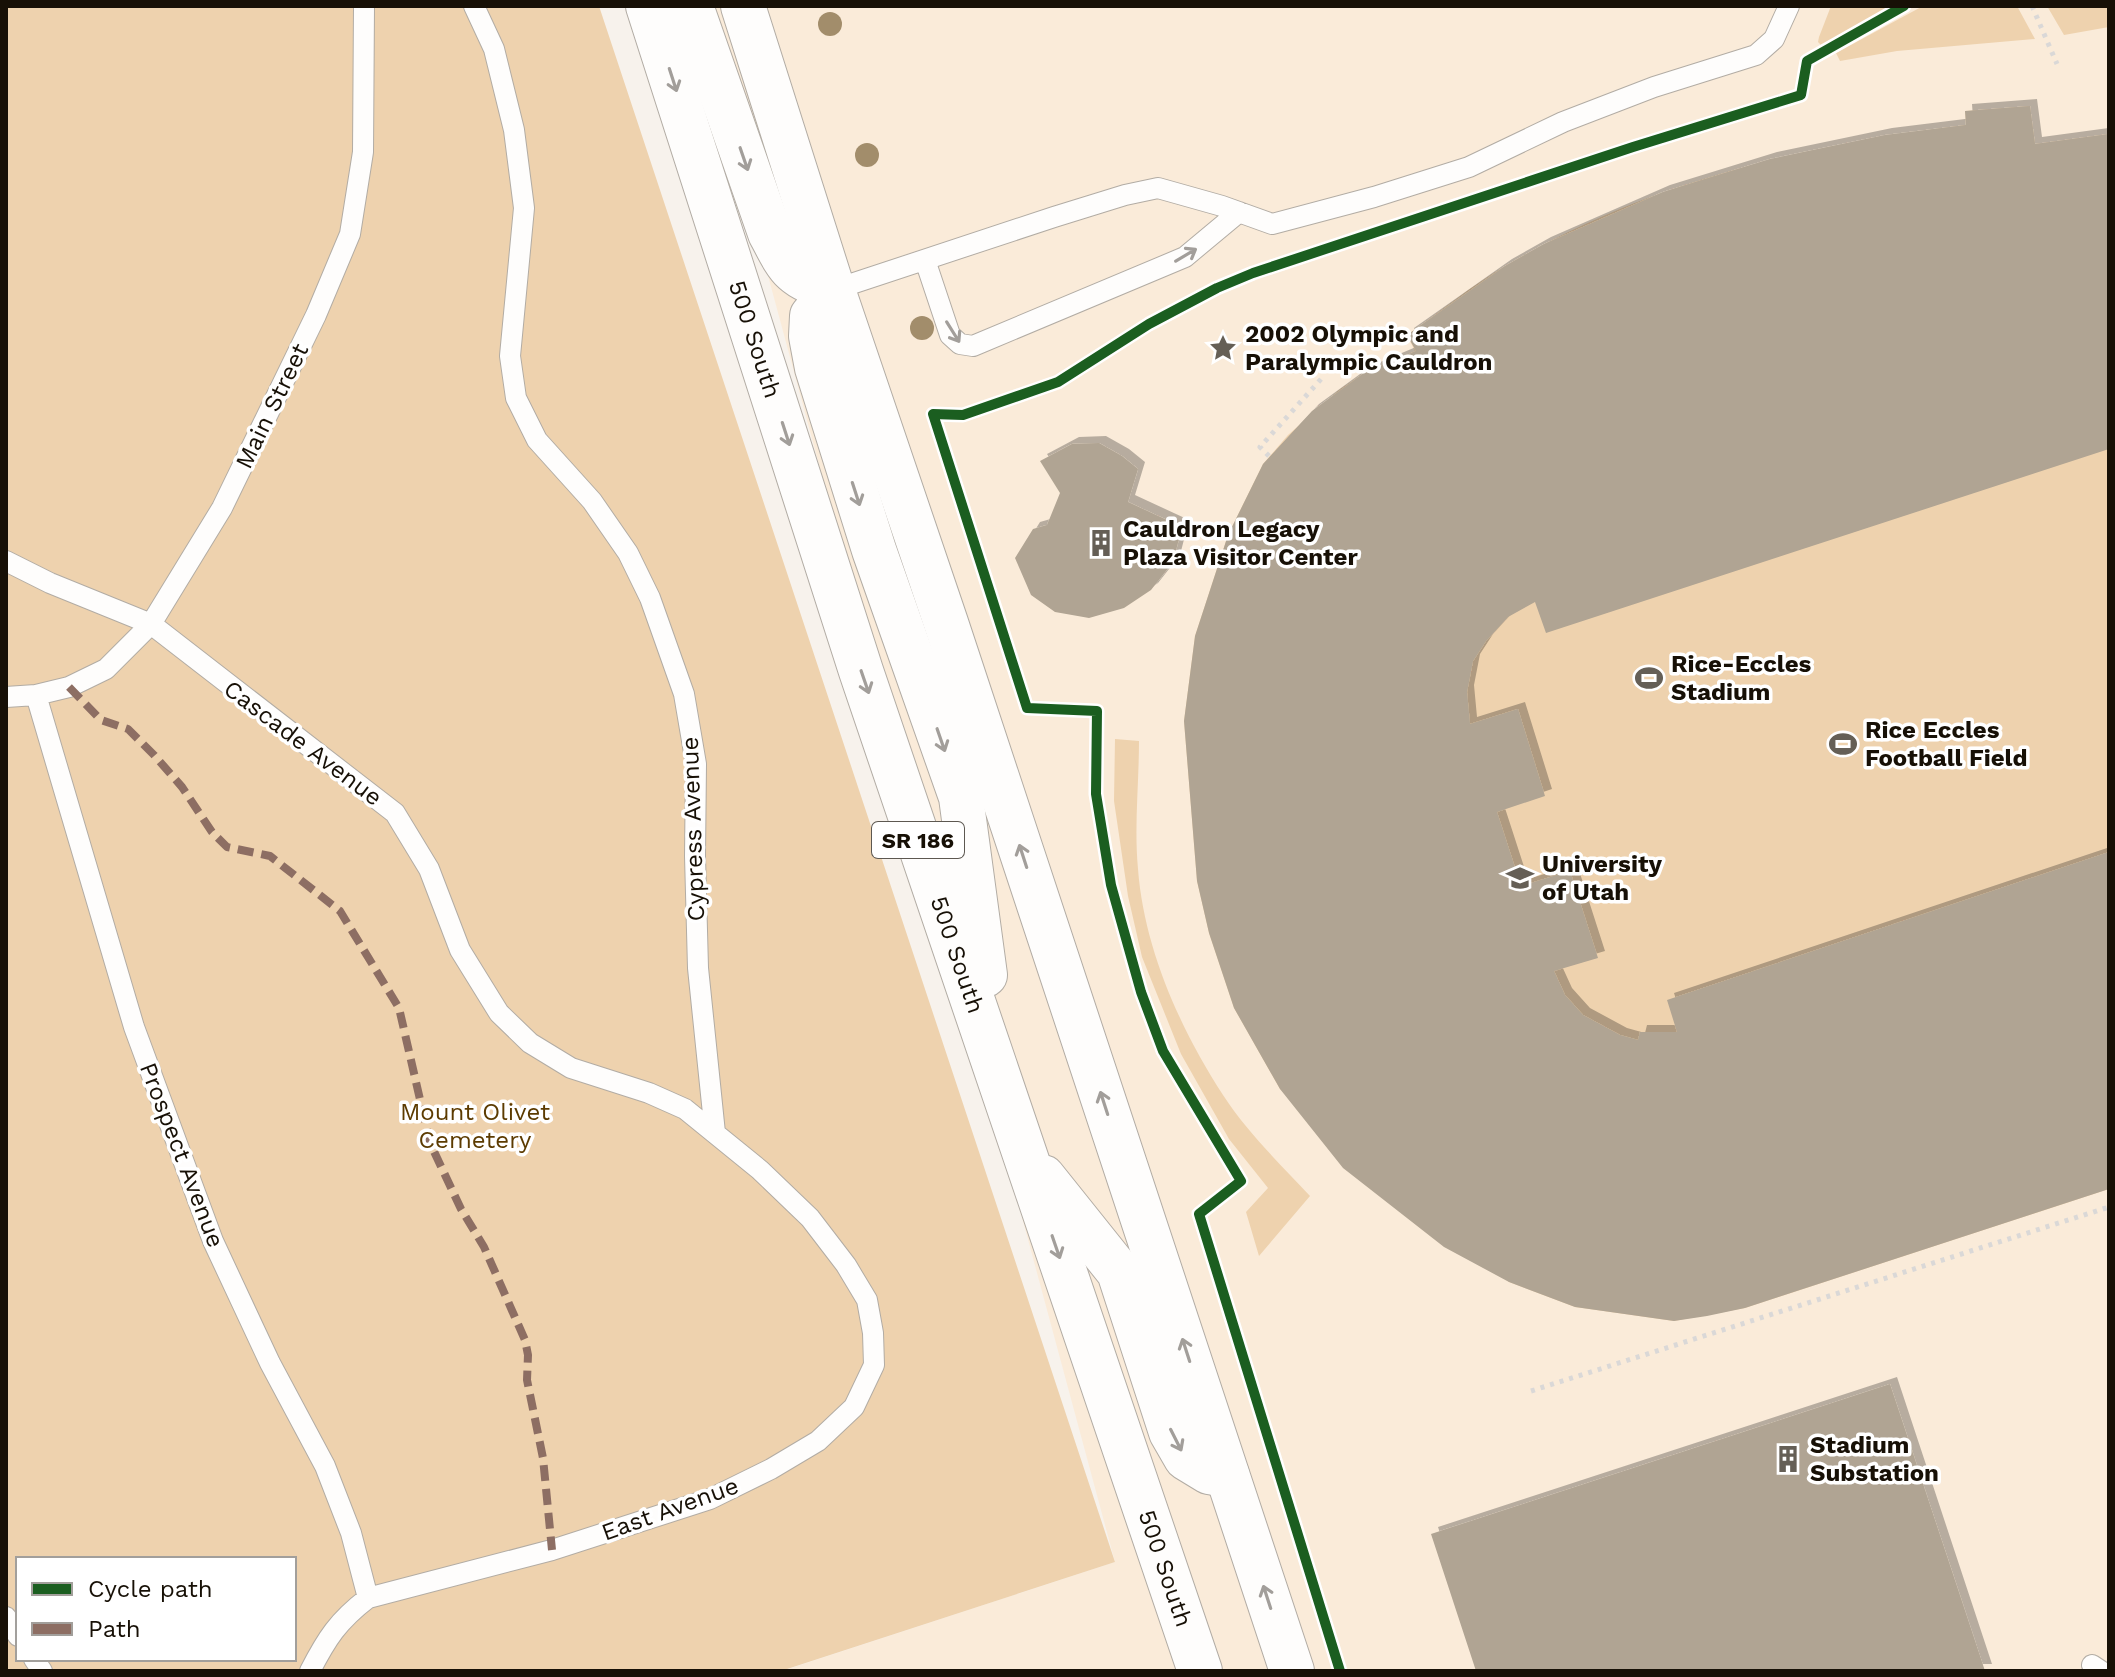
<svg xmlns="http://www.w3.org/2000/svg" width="2115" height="1677" font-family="'Work Sans',sans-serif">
<defs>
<filter id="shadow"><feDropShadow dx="7" dy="-7" stdDeviation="0" flood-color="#0004"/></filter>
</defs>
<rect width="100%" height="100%" fill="#f7f2ec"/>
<path fill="#faebd9" d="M681,6H2109V1671H782L1115,1562L746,194Z"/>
<path fill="#eed2ae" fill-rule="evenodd" d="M6,6H599L1115,1562L781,1671H6ZM18,1559H294V1659H18Z
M1831,6H1892L1821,45L1818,42L1819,37Z
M1923,6H2017L2035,39L1897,51L1840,61L1836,53Z
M2047,6H2109V27L2064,35Z
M2030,106L2035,144L2109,134V1189L1745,1308L1674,1321L1575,1307L1509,1282L1280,1089L1234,1008L1209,933L1197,881L1184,721L1195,636L1228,535L1263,464L1288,435L1339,390L1364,373L1415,351L1407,335C1440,312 1472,285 1507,265C1647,182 1806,145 1966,125L1965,111Z
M1115,739L1139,741C1139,783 1134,827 1138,869C1144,948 1180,1029 1223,1095C1247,1132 1280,1164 1310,1196L1259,1256L1246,1212L1268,1188L1229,1139L1181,1054L1142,957L1128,896L1114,801Z"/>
<path fill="#b0a493" filter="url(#shadow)" d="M2030,106L2035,144L2109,134V449L1546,633L1535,602L1508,617L1486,641L1473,661L1467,692L1470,724L1518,709L1545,796L1497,812L1521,886L1570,871L1598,958L1554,971L1565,995L1583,1015L1620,1035L1638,1040L1640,1032H1677L1667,1000L2109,852V1189L1745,1308L1707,1316L1674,1321L1575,1307L1509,1282L1444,1247L1343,1168L1280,1089L1234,1008L1209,933L1197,881L1184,721L1195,636L1228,535L1263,464L1312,411L1364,373L1416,351L1407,335L1505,266L1544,244L1663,192L1770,159L1885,135L1966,125L1965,111Z
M1099,443L1122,456L1138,469L1128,502L1182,527L1173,562L1151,590L1124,608L1089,618L1055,612L1031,595L1015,558L1033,529L1047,525L1060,493L1040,461L1072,444Z
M1890,1384L1985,1671H1476L1431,1534Z"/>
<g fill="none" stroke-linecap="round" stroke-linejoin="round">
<g stroke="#b2aca4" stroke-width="22">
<path id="service" d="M474,6L494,49L514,130L524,208L510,356L516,398L537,440L592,501L628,553L650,598L684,694L696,764L695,856L698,968L715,1133
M925,260L950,335L960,344L973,346L1185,257L1239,212
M833,290L1054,217L1125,195L1158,188L1222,206L1272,224L1374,197L1469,167L1563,122L1654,87L1756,55L1774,39L1789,6
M6,561L50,583L151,624L395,813L429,869L460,950L499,1013L530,1043L571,1068L649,1093L685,1109L760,1170L810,1218L846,1265L867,1300L873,1333L874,1365L854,1407L818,1441L771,1469L710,1499L552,1550L368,1598C338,1621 327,1638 310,1671
M36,695L134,1027L213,1241L270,1363L325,1466L351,1533L368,1598
M6,697L36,695L69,687L106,669L151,624L222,508L316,315L350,234L363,152L364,6
M6,1617L18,1636
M34,1659L42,1671
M2092,1665L2101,1671"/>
</g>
<g stroke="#b2aca4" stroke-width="46">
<g id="primary">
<path id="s1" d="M648,6L861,671L1200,1671"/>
<path d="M691,6L770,233C790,271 791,276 833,290L812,316L811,336L817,368L874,550L961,797L985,975"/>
<path d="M743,6L833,290L946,623L1292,1671"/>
<path d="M1043,1177L1119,1272L1171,1432L1186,1458L1209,1472L1227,1475"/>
</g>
</g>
<path stroke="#dad8d7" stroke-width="5" stroke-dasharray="4 6" stroke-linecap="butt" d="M2032,6L2057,64
M1269,456L1260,447L1322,378
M1531,1391L2109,1207"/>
<use href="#service" stroke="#fefdfc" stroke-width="20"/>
<use href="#primary" stroke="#fefdfc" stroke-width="44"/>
<path stroke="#8d6e63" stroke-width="8" stroke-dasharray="16 8" stroke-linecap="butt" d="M69,687L101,720L128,729L154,755L182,787L212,832L227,847L270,856L340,911L399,1008L430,1143L461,1209L484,1247L525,1340L528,1355L527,1380L543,1458L552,1550"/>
<g stroke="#fff" stroke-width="15">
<path id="cycleway" d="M1340,1671L1199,1214L1241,1181L1163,1051L1141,992L1111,885L1096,794L1097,711L1027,708L933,414L963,415L1058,382L1149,324L1217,288L1253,273L1633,147L1801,95L1807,61L1904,6"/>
</g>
<use href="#cycleway" stroke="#1b5e20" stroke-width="10"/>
</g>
<g fill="#a28d6b">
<circle cx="830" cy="24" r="12"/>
<circle cx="867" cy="155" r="12"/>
<circle cx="922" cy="328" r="12"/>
</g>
<defs><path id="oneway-shaft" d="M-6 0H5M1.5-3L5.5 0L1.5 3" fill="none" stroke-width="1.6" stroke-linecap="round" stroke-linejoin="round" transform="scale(2)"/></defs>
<g stroke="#a29e9a">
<use href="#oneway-shaft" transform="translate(673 80) rotate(72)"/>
<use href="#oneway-shaft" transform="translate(744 159) rotate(71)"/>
<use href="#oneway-shaft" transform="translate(1186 255) rotate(-31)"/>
<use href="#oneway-shaft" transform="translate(953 332) rotate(58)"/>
<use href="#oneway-shaft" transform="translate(786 434) rotate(72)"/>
<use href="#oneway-shaft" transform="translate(856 494) rotate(72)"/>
<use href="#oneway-shaft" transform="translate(865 682) rotate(71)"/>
<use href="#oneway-shaft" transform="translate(941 740) rotate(71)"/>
<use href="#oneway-shaft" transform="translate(1023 856) rotate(-108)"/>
<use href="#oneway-shaft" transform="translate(1104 1103) rotate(-108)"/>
<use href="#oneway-shaft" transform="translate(1056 1247) rotate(71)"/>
<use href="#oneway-shaft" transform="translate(1186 1350) rotate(-108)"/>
<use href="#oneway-shaft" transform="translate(1176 1440) rotate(63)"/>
<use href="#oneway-shaft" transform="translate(1267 1597) rotate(-108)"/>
</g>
<defs>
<g id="sight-bare" transform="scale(2.16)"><path d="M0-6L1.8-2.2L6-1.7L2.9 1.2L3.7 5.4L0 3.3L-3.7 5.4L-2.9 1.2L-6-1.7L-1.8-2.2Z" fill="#655f56" stroke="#fff" stroke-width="2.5" paint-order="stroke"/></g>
<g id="building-bare" transform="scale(2.16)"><path d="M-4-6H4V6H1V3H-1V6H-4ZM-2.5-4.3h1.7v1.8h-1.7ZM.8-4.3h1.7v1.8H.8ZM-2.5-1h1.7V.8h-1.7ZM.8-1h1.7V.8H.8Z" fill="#655f56" stroke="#fff" stroke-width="2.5" paint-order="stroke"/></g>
<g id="stadium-bare" transform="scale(2.16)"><path d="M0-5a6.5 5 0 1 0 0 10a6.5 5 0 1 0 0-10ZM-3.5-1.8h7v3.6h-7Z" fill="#655f56" stroke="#fff" stroke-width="2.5" paint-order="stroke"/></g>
<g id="university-bare" transform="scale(2.16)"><path d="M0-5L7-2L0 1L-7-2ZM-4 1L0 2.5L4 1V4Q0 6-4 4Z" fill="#655f56" stroke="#fff" stroke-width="2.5" paint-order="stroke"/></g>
</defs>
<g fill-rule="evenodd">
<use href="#sight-bare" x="1223" y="348"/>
<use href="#building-bare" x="1101" y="543"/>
<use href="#stadium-bare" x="1649" y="678"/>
<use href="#stadium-bare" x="1843" y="744"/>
<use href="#university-bare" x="1520" y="878"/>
<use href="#building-bare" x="1788" y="1459"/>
</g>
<g text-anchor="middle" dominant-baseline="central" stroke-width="7" stroke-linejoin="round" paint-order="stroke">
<rect fill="#fff" stroke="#5d5851" stroke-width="2" x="872" y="822" width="92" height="36" rx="6"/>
<g font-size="22" font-weight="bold" fill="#171006">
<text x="918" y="840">SR 186</text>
</g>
<g font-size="24" font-weight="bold" fill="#171006" stroke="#fff" text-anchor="start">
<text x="1245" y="334">2002 Olympic and<tspan x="1245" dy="28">Paralympic Cauldron</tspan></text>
<text x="1123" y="529">Cauldron Legacy<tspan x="1123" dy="28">Plaza Visitor Center</tspan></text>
<text x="1671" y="664">Rice-Eccles<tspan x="1671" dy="28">Stadium</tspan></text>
<text x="1865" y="730">Rice Eccles<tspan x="1865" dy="28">Football Field</tspan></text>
<text x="1542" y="864">University<tspan x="1542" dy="28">of Utah</tspan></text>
<text x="1810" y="1445">Stadium<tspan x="1810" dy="28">Substation</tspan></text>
</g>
<g font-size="24" fill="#171006" stroke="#fff">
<text stroke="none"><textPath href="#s1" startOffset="350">500 South</textPath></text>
<text transform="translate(272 406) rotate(-64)">Main Street</text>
<text transform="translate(303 743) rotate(37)">Cascade Avenue</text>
<text transform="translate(693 829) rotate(-92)">Cypress Avenue</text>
<text stroke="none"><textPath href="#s1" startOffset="998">500 South</textPath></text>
<text transform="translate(182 1155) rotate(69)">Prospect Avenue</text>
<text transform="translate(670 1509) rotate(-20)">East Avenue</text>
<text stroke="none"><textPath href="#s1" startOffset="1646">500 South</textPath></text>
</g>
<g font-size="24" fill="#5c3b01" stroke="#fff">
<text x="475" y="1112">Mount Olivet<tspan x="475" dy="28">Cemetery</tspan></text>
</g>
</g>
<rect width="2115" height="1677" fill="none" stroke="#171006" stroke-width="16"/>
<rect x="16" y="1557" width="280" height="104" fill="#ffffff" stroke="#a29f9b" stroke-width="2"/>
<rect x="32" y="1583" width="40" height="12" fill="#1b5e20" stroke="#a29f9b" stroke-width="2"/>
<text x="88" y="1597" font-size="24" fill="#171006">Cycle path</text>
<rect x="32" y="1623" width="40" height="12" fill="#8d6e63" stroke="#a29f9b" stroke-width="2"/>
<text x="88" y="1637" font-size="24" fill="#171006">Path</text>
</svg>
